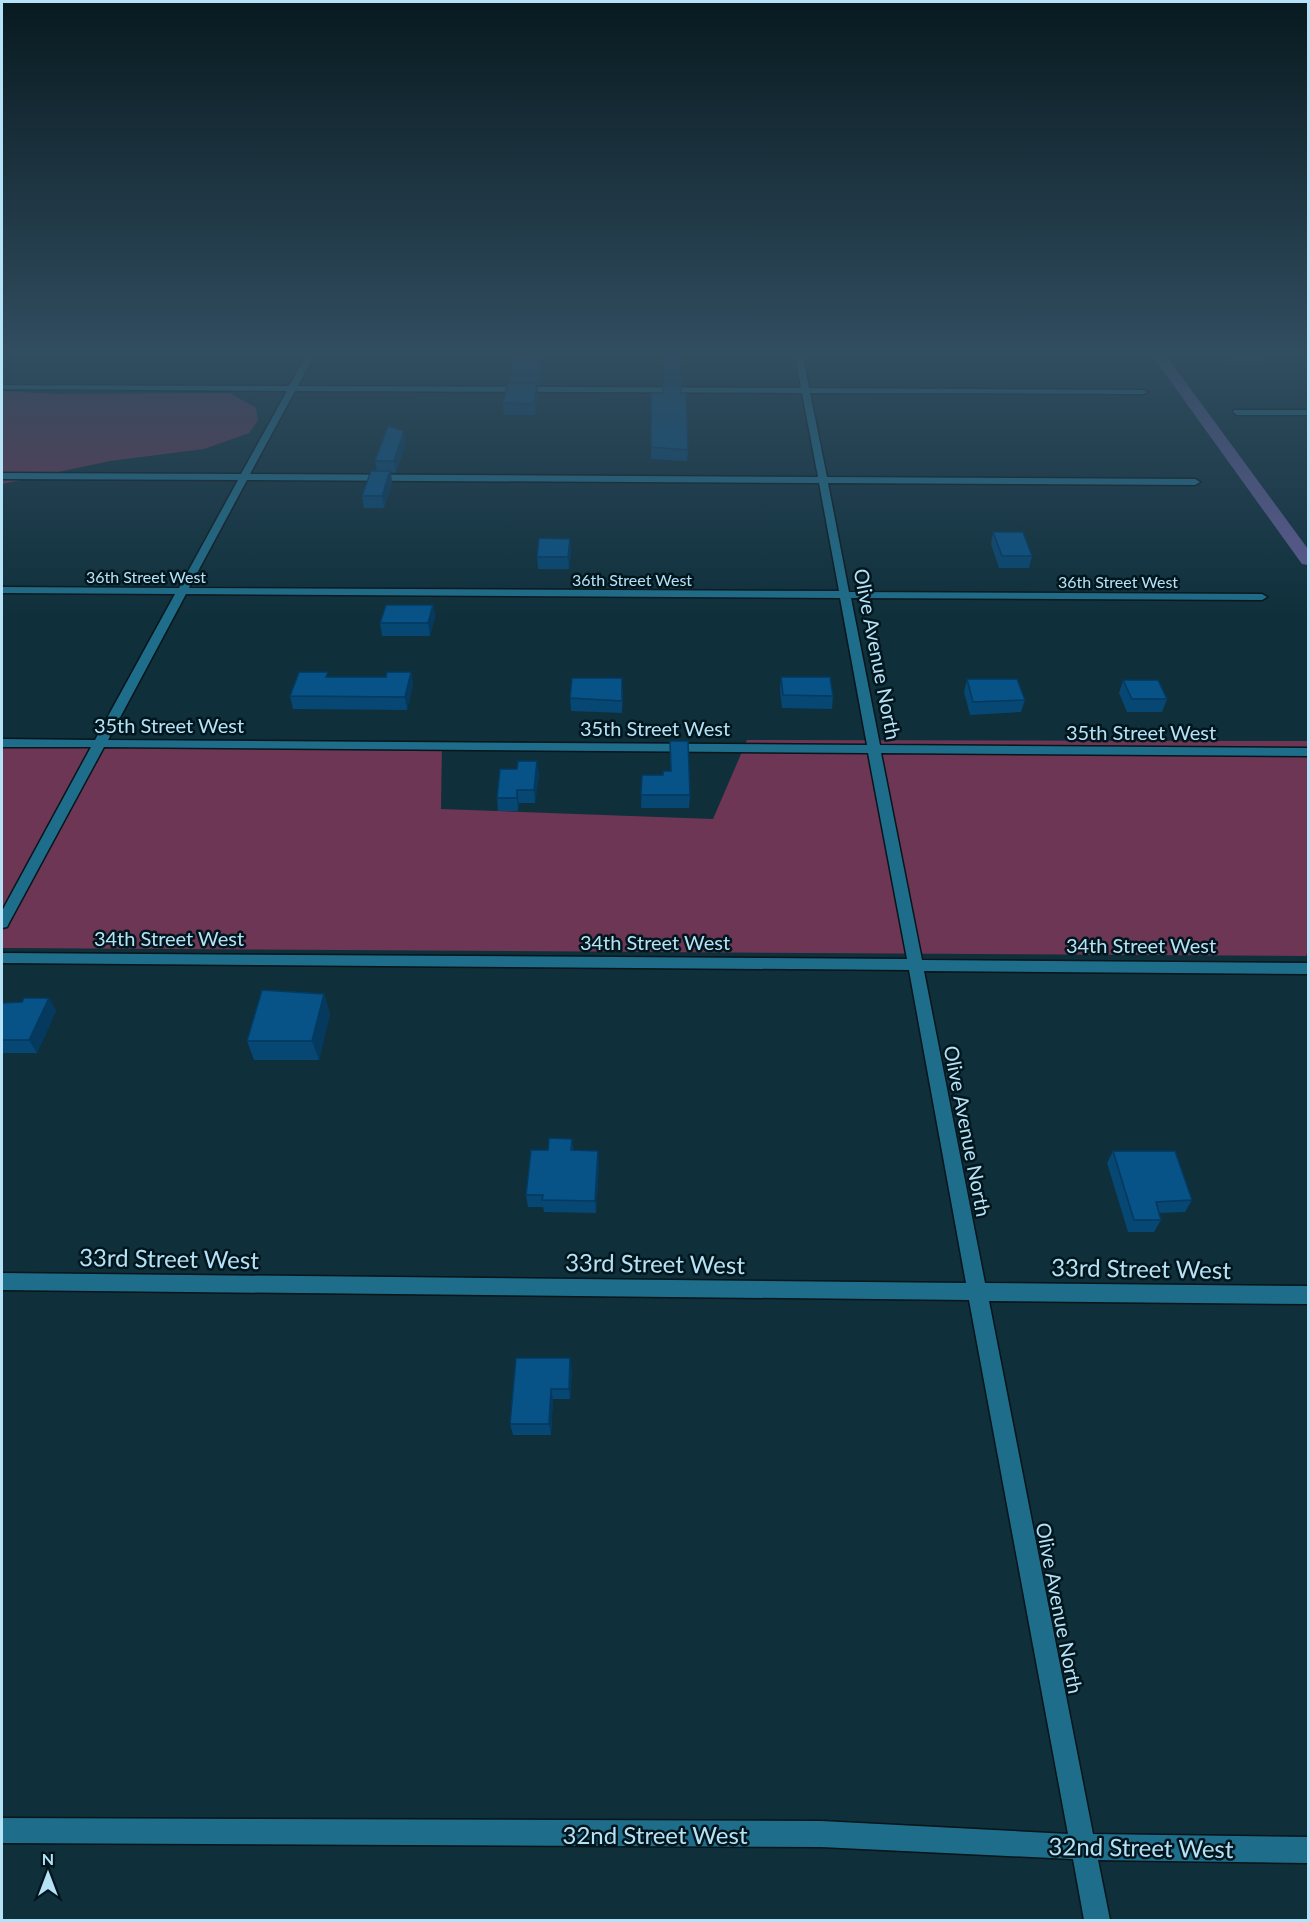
<svg xmlns="http://www.w3.org/2000/svg" width="1310" height="1922" font-family="Lato,sans-serif">
<rect width="100%" height="100%" fill="#0f2f3b"/>
<path fill="#6c3654" d="M2,391L58,394L230,393L256,408L258,420L249,433L204,449L110,461L2,484Z
M747,740L1308,741V951L1306,956L2,948V742L442,741L441,809L713,819Z"/>
<g fill="none" stroke-linecap="round" stroke-linejoin="round">
<path fill="#605b93" fill-rule="evenodd" d="M1148,350H1162L1308,549V565L1302,564Z"/>
<g stroke="#08151a" stroke-width="3">
<path id="street" d="M309,350H317L298,386L801,388L794,350H802L809,388L1143,390L1147,392L1143,394L810,393L827,477L1195,479L1200,482L1195,485L828,483L849,592L1262,594L1267,597L1262,600L851,598L880,745L1308,748V756L881,753L922,960L1308,963V974L924,971L985,1283L1308,1286V1304L989,1301L1093,1834L1308,1837V1863L1098,1860L1110,1920H1084L1073,1859L821,1847L2,1843V1818L821,1821L1068,1834L969,1300L2,1290V1273L966,1283L909,970L2,963V953L907,959L868,753L104,747L9,923L7,927L2,928V911L91,747H2V739L95,740L175,594L2,593V587L179,588L238,480L2,479V473L241,474L287,391L2,389V385L289,386ZM295,391L802,393L818,477L250,474ZM247,480L819,483L839,591L189,588ZM186,594L840,598L867,745L108,740Z
M1234,410H1308V415H1237L1233,412Z"/>
</g>
<use href="#street" fill="#1e6e8b" fill-rule="evenodd"/>
</g>
<path fill="#064773" d="M664,350H681V393L688,450L687,461L651,459V393H663Z
M1222,350H1265L1267,353L1263,363H1233Z
M543,366L540,385H537L538,394L535,415H504L503,403L511,383L510,374Z
M406,443L396,473L391,472L392,483L384,508H364L362,496L377,471L375,461Z
M993,532L1032,556L1029,568H999L991,544Z
M570,539L571,551L569,569H538L537,557Z
M433,605L435,617L430,636H382L380,623Z
M411,672L413,685L407,710L293,709L290,696L329,677H386Z
M781,677L833,696L832,709L782,708L780,690Z
M967,679L1025,700L1021,712L970,715L964,692Z
M1123,680L1167,699L1162,712H1127L1119,693Z
M623,691L622,713L571,711L570,698Z
M539,774L535,803H519L518,811H498L497,798Z
M642,775L690,795L689,808H641Z
M324,994L330,1014L319,1060H254L247,1041Z
M49,998L56,1011L37,1053H2V1003L22,1002Z
M572,1139L573,1150L599,1163L596,1213L544,1212L543,1207H528L526,1195L548,1150Z
M1113,1151L1192,1200L1185,1212L1159,1213L1161,1220L1154,1232H1128L1107,1163Z
M572,1369L570,1399H553L551,1435H513L510,1424Z"/>
<path fill="#05395e" d="M542,355L543,366L540,385L539,374Z
M537,383L538,394L535,415L534,404Z
M404,431L406,443L396,473L394,461Z
M390,471L392,483L384,508L382,496Z
M570,539L571,551L569,569L568,557Z
M433,605L435,617L430,636L428,623Z
M411,672L413,685L407,710L405,697Z
M537,761L539,774L535,803L534,790Z
M517,790L519,803L518,811L517,798Z
M324,994L330,1014L319,1060L312,1041Z
M49,998L56,1011L37,1053L29,1040Z
M598,1151L599,1163L596,1213L595,1201Z
M570,1358L572,1369L570,1399L569,1389Z
M551,1389L553,1399L551,1435L549,1424Z"/>
<path fill="#075286" stroke="#05395e" stroke-width="1.5" d="M664,350H681V374H663Z
M1234,350H1265L1267,353H1237Z
M514,355H542L539,374H510Z
M508,383H537L534,404L503,403Z
M663,384H681V393H686L688,450L651,447V393H663Z
M388,426L404,431L394,461H375Z
M371,471H390L382,496H362Z
M993,532H1023L1032,556H1002Z
M539,538L570,539L568,557H537Z
M386,605H433L428,623H380Z
M299,672H328L326,677H386L387,672H411L405,697L290,696Z
M781,677H830L833,696L783,695Z
M572,678H622V701L570,698Z
M967,679H1017L1025,700L973,702Z
M1123,680H1158L1167,699H1132Z
M670,741H688L690,795H641L642,775H663V771H671Z
M518,761H537L534,790H517V798H497L500,769H517Z
M262,990L324,994L312,1041H247Z
M24,998H49L29,1040H2V1003L22,1002Z
M549,1138L572,1139L571,1150L598,1151L595,1201L542,1200L543,1195H526L531,1150H548Z
M1113,1151H1175L1192,1200L1156,1202L1161,1220H1134Z
M516,1358H570L569,1389H551L549,1424H510Z"/>
<linearGradient id="sky" x2="0" y2="1"><stop stop-color="#081a20"/><stop offset="0.57" stop-color="#314d60"/><stop offset="1" stop-color="#314d60" stop-opacity="0"/></linearGradient>
<rect width="1310" height="619" fill="url(#sky)"/>
<g text-anchor="middle" dominant-baseline="central" stroke-width="5" stroke-linejoin="round" paint-order="stroke">
<g font-size="16" fill="#b6e2f7" stroke="#02161e">
<text x="146" y="576">36th Street West</text>
<text x="632" y="579">36th Street West</text>
<text x="1118" y="581">36th Street West</text>
</g>
<g font-size="20" fill="#b6e2f7" stroke="#02161e">
<text transform="translate(878 654) rotate(79)">Olive Avenue North</text>
<text x="169" y="725">35th Street West</text>
<text x="655" y="728">35th Street West</text>
<text x="1141" y="732">35th Street West</text>
<text x="169" y="938">34th Street West</text>
<text x="655" y="942">34th Street West</text>
<text x="1141" y="945">34th Street West</text>
<text transform="translate(968 1131) rotate(79)">Olive Avenue North</text>
<text transform="translate(1060 1608) rotate(79)">Olive Avenue North</text>
</g>
<g font-size="24" fill="#b6e2f7" stroke="#02161e">
<text transform="translate(169 1258) rotate(1)">33rd Street West</text>
<text transform="translate(655 1263) rotate(1)">33rd Street West</text>
<text transform="translate(1141 1268) rotate(1)">33rd Street West</text>
<text x="655" y="1834">32nd Street West</text>
<text transform="translate(1141 1847) rotate(1)">32nd Street West</text>
</g>
</g>
<rect width="1310" height="1922" fill="none" stroke="#b6e2f7" stroke-width="6"/>
<g transform="translate(48 1874)" stroke="#02161e" stroke-width="4.5" paint-order="stroke">
<path d="M0-4.5L10 22L0 15L-10 22Z" fill="#b6e2f7"/>
<text y="-9" font-size="16" font-weight="bold" text-anchor="middle" fill="#b6e2f7">N</text>
</g>
</svg>
